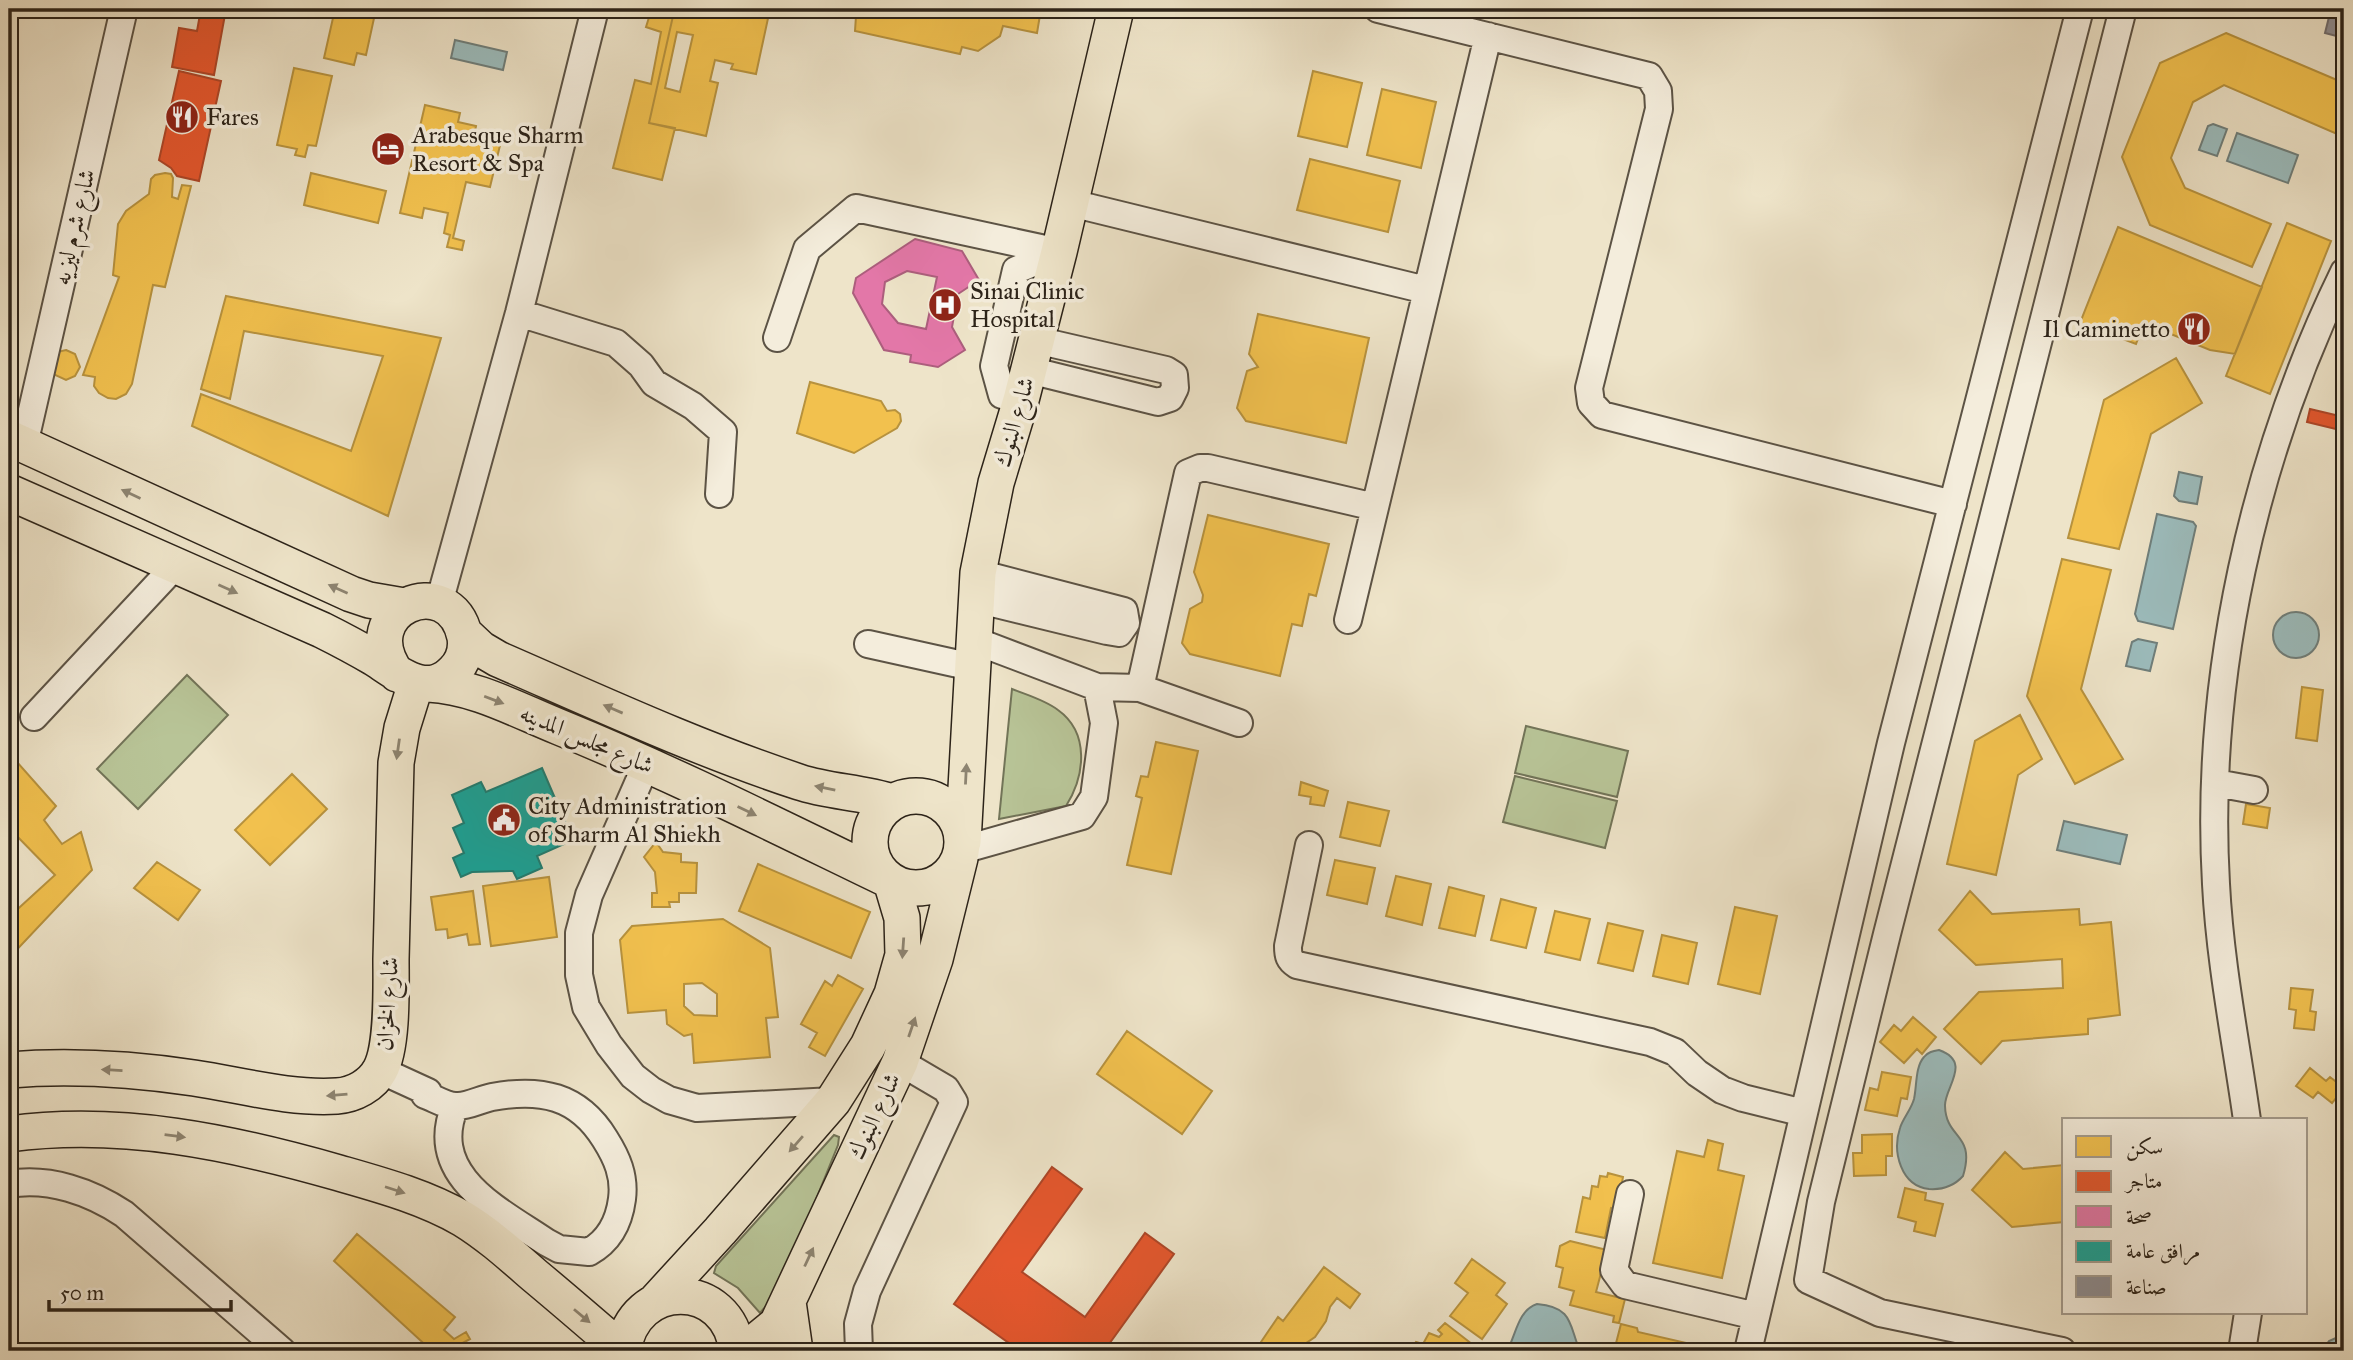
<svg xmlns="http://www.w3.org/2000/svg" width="2353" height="1360" font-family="'IM FELL Great Primer',Amiri,serif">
<rect width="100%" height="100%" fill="#eee4c9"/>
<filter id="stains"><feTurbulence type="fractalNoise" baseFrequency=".00286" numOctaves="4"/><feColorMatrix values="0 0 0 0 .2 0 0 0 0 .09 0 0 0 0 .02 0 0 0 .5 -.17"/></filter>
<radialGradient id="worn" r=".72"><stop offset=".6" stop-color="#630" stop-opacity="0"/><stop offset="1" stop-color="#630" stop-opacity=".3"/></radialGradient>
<path fill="#b8c497" stroke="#727458" stroke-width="2" d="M187,675L228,715L138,809L97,769Z
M1012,689C1027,695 1045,700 1058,710C1090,733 1085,776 1066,806L999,819Z
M1526,726L1628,751L1617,797L1515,773Z
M1515,776L1617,801L1605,848L1503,822Z
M834,1135L839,1137L838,1145L779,1291L760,1313L738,1288L714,1273L716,1266Z"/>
<path fill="#9cbdbe" stroke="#6f7f7c" stroke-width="2" d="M455,40L507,52L503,70L451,58Z
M2213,124L2227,129L2217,156L2199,150L2208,126Z
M2237,133L2298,155L2288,183L2227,161Z
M2179,472L2202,477L2197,504L2179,501L2174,496Z
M2157,514L2193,522L2196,526L2173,629L2138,621L2135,614Z
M2273 635a23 23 0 1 1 46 0a23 23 0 1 1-46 0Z
M2138,639L2157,643L2150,671L2126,666L2132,642Z
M2064,821L2127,835L2120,864L2057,850Z
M1939,1050C1973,1062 1944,1088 1945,1106C1946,1140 1976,1133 1963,1176C1954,1186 1943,1190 1929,1189C1901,1186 1892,1152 1900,1128C1903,1118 1911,1110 1914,1099C1917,1086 1915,1067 1924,1057C1928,1052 1933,1051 1939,1050Z
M1537,1304C1574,1307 1569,1326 1580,1351H1507C1516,1335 1518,1310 1537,1304Z
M2338,1337L2344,1345V1351H2322L2329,1341Z"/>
<path fill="#f2c14e" stroke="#b7923e" stroke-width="2" fill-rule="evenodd" d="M335,9H376L366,55L357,53L354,65L324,58Z
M641,9H770L756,74L731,69L733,64L715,60L710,81L718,83L706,136L649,123L673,16ZM677,32L693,35L680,92L665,88Z
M854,9H1041L1037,33L1003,26L1000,36L978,51L962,47L960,54L855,31L856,16Z
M651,11L673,16L649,123L675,128L662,180L613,168L635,80L651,84L661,32L646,27Z
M2226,33L2344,83V137L2224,85L2193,102L2171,158L2185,188L2271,224L2252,267L2150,225L2122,157L2160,63Z
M294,68L332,76L316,146L308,145L305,157L295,155L297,149L277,145Z
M1313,71L1362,83L1347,147L1298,136Z
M1382,89L1436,102L1421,168L1367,155Z
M425,105L460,113L458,122L476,126L475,131L502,137L490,187L466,182L453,238L464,241L462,250L447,247L450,235L444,233L448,213L424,208L422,218L400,213Z
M1310,159L1400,181L1388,232L1297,210Z
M165,173L171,174L173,178L172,197L178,199L182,185L191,186L165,287L153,285L132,384L126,394L116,399L108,398L99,393L94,386L95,377L83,375L119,277L113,275L118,224L126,211L149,194L151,179L155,175Z
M311,173L386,191L378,223L304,205Z
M2287,223L2331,241L2270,394L2226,376Z
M2118,227L2262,287L2235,354L2210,350L2144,323L2136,344L2080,323Z
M226,296L441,338L388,516L192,426L201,394L351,451L383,356L244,331L230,399L201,389Z
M1258,314L1369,338L1346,443L1246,421L1237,408L1247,371L1258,367L1249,354Z
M66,350L75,354L80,367L75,376L66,380L53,374L57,352Z
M2176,358L2202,403L2151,434L2119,549L2068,538L2104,400Z
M810,382L881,401L887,411L895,410L900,414L901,421L897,428L854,453L797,433Z
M1208,515L1329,544L1316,596L1309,594L1302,626L1292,624L1280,676L1190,654L1182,643L1190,609L1202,602L1203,595L1194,572Z
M2062,559L2111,570L2081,689L2123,759L2075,784L2027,696Z
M2302,687L2323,690L2317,741L2296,738Z
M2020,715L2042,759L2018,775L1996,875L1947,864L1975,741Z
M1156,742L1198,751L1171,874L1127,865L1142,798L1136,796L1141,776L1148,777Z
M9,753L56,806L44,820L62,844L81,832L92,870L9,958V917L55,875L9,828Z
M292,774L327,809L270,865L235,830Z
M1301,782L1328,791L1324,806L1310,804L1311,797L1299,795Z
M1348,802L1389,811L1380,846L1340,837Z
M2246,804L2270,808L2267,828L2243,824Z
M656,842L663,852L681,854V862L697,863L696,893H679V902H669L670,907H652V893H657L655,872L644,857Z
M1335,860L1375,868L1367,904L1327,895Z
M157,862L200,890L178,920L134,888Z
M758,864L870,912L851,958L739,911Z
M1396,876L1431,884L1422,925L1386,916Z
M549,877L557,937L491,946L483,886Z
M1449,887L1484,896L1475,936L1439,928Z
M473,891L480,944L469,945L467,934L448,938L447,929L436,930L431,897Z
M1970,891L1992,914L2079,909L2080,925L2111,922L2120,1015L2088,1019V1034L2002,1041L1981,1064L1944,1029L1979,992L2063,988L2062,959L1976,965L1939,930Z
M1501,899L1536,908L1526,948L1491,940Z
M1735,907L1777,916L1760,994L1718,984Z
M1555,911L1590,919L1580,960L1545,952Z
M723,919L770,948L778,1017L766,1018L770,1057L694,1063L692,1034L684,1036L667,1024L666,1010L628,1013L620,940L632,926ZM702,983L717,994V1016L694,1015L684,1006V984Z
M1608,923L1643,931L1633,971L1598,963Z
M1662,935L1697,943L1688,984L1653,976Z
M838,975L863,989L825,1056L809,1047L817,1033L801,1024L825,981L832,986Z
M2291,988L2313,990L2310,1011L2316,1012L2314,1030L2294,1028L2296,1010L2289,1009Z
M1913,1017L1936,1037L1922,1054L1917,1049L1904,1063L1880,1042L1894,1025L1901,1031Z
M1127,1031L1212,1091L1182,1134L1097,1074Z
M2310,1068L2326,1081L2330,1077L2344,1088L2332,1103L2318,1092L2313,1098L2296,1086Z
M1882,1072L1911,1077L1907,1099L1901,1098L1897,1116L1865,1110L1870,1088L1878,1090Z
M1892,1134V1156H1886V1175L1854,1176L1853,1153H1862V1135Z
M1708,1140L1723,1144L1718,1170L1744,1176L1722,1278L1653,1263L1677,1151L1704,1157Z
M2005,1152L2023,1169L2064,1165V1222L2012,1227L1972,1190Z
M1608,1173L1623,1177L1617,1209L1611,1208L1605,1238L1576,1232L1583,1197L1590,1199L1592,1186L1598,1187L1600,1176L1607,1177Z
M1905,1188L1926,1193L1925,1200L1943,1204L1935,1236L1914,1231L1916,1222L1898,1217Z
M357,1234L455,1317L444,1330L454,1339L466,1332L470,1339L457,1346L458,1351H432L334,1261Z
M1570,1241L1607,1250L1596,1292L1625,1299L1619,1323L1613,1322L1614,1316L1570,1305L1574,1291L1559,1287L1563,1268L1556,1266L1560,1246Z
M1472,1259L1505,1283L1496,1295L1507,1304L1482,1339L1450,1316L1468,1293L1455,1283Z
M1324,1267L1360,1294L1350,1308L1337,1298L1330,1307L1326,1321L1315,1337L1299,1348L1302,1351H1268L1270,1349L1261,1342L1278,1317L1283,1321Z
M1445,1323L1477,1348V1351H1409L1416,1342L1423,1344L1429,1333L1439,1337L1442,1334L1438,1330Z
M1621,1324L1637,1328L1638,1332L1695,1345L1694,1351H1614Z"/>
<path fill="#e4572e" stroke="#ad4728" stroke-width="2" d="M201,9H226L214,75L172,67L179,28L197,31Z
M179,71L221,81L199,181L177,176L171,168L159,160Z
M2310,409L2344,417V431L2307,422Z
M1052,1167L1082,1189L1022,1272L1085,1317L1145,1233L1174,1254L1104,1351H1020L954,1304Z"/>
<path fill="#e377a8" stroke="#ac5e7d" stroke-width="2" fill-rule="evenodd" d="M915,239L962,251L979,280L958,294L952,327L965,350L938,367L910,362L911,355L884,350L853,293L856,278ZM907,271L937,277L926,329L898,323L882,304L885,282Z"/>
<path fill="#17a398" stroke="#1d7d72" stroke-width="2" d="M542,768L573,840L537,856L542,868L517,879L513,871L472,872L461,877L453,858L464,853L453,828L464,823L452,795L481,782L486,792Z"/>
<path fill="#8d8d92" stroke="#706d6e" stroke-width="2" d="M2240,9H2264L2262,15Z
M2331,9H2344V38L2325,33Z"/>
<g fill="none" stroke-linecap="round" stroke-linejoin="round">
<g stroke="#5c5345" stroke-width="30">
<path id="minor" d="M1378,9L1649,76L1658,91L1659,109L1589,388L1591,403L1602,415L1953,504
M1071,203L1426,290
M519,313L616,343L641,365L654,383L693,406L723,432L719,494
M777,338L807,249L856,208L1059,252
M1029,370L1158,402L1170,398L1175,388L1174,375L1166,370L1036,340
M1021,400L1002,395L994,366L1016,270L1059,252
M24,445L124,9
M976,599L1107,631L1119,633L1126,623L1124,611L978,573
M439,603L519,313L595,9
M1348,620L1488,36
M973,640L1097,687
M868,644L972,667
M1140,688L1188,473L1200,468H1208L1375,507
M34,717L175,566
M647,763L589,895L579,933V975L586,1007L609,1045L633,1076L651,1090L669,1100L697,1108L833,1101
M2216,783L2254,790
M1309,845L1288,946C1288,956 1289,960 1297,965L1650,1042L1675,1052L1697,1073L1722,1090L1743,1098L1804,1113
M962,850L1082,816L1094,797L1104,723L1097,687L1140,688L1239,723
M380,1070L428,1092L425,1095C434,1098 446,1106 456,1106C467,1107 481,1099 492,1097C540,1088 578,1095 605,1139C617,1158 625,1176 622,1199C619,1222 609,1241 589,1252L559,1249L546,1242C499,1210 426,1176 455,1106
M2247,1120C2236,1042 2220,963 2216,884C2204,678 2254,456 2344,272
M9,1184C49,1177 91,1192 124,1214L282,1351
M1630,1194L1614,1270L1625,1285L1756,1316
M859,1351L858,1324L867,1291L954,1102L946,1089L900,1062
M1748,1351L1891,743L2080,9
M2062,1351L1880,1313L1808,1280L1821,1202L1887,934L2123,9
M2242,1351L2248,1313"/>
</g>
<g stroke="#2c2319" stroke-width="38">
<path id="major" d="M9,438L351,594L369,600L404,606
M9,492L322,630C340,639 357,648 374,658C399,674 427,699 454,671C463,662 467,650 465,637C450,567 350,610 397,674
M464,633L481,649L498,659C597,702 696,748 799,782C829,792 862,792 892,802
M428,684C474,686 517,710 559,727C672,773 781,828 891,881L902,918L903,955L892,994L868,1046L833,1101L720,1231L654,1303
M870 842a46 46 0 1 1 92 0a46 46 0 1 1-92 0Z
M963,842L978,573L996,483L1021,400L1059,252L1116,9
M9,1070C70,1065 133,1069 194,1078C241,1085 289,1099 337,1096C354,1095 372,1085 380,1070C393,1047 391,987 391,959C393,894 394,828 396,763L402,728L416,683
M9,1134C121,1119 231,1142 339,1173C381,1185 425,1197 463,1219C489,1235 511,1255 534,1275C564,1300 593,1325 623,1351
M788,1302L795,1351
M623,1351C633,1278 729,1278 737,1351
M744,1351L777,1324L900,1062L935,959L960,858"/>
</g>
<use href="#minor" stroke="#f4eddc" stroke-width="26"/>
<use href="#major" stroke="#eee4c9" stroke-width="35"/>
</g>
<defs><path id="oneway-solid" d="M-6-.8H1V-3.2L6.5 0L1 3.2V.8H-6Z" transform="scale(1.75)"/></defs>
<g fill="#8d8471">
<use href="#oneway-solid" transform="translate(131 494) rotate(-155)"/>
<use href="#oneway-solid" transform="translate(228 589) rotate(24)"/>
<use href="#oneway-solid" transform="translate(338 589) rotate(-156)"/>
<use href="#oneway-solid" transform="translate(494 700) rotate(21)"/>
<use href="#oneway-solid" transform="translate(613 709) rotate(-157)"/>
<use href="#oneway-solid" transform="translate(398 749) rotate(98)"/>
<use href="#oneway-solid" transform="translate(966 774) rotate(-87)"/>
<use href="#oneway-solid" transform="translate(825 788) rotate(-169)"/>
<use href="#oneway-solid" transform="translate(747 811) rotate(26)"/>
<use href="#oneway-solid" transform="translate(903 948) rotate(94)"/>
<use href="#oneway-solid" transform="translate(912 1027) rotate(-71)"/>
<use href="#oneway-solid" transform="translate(112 1070) rotate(-177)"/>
<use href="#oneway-solid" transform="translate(337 1095) rotate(175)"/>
<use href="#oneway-solid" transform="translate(175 1136) rotate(7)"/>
<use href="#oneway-solid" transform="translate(796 1144) rotate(131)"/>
<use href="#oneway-solid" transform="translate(395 1190) rotate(18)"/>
<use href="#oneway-solid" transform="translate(809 1257) rotate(-65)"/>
<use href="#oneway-solid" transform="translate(582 1316) rotate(40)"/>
</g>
<defs>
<g id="restaurant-disc" transform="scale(1.75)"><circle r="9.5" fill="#8f2418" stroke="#f4eddc"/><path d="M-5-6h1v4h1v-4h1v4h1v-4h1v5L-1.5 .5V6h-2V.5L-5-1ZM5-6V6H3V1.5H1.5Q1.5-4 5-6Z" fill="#fff"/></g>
<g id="hotel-disc" transform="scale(1.75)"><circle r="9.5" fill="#8f2418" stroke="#f4eddc"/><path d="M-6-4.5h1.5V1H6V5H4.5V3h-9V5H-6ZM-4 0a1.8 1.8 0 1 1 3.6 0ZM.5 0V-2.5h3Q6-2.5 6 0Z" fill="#fff"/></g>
<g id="hospital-disc" transform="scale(1.75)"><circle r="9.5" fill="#8f2418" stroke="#f4eddc"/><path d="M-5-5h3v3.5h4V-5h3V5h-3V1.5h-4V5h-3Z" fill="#fff"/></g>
<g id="civic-disc" transform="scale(1.75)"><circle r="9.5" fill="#8f2418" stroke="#f4eddc"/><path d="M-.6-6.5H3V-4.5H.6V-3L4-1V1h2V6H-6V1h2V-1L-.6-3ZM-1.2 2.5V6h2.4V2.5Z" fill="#fff"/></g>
</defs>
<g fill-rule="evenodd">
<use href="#restaurant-disc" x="182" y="117"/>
<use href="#hotel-disc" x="388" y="149"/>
<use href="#hospital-disc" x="945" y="305"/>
<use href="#restaurant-disc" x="2194" y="329"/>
<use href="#civic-disc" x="504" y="820"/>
</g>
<g text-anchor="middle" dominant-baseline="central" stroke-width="7" stroke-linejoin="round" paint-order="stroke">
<g font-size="24" fill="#2c2319" stroke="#f4eddc" text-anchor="start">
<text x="206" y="117">Fares</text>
<text x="412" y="135">Arabesque Sharm<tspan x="412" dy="28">Resort &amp; Spa</tspan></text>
<text x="970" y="291">Sinai Clinic<tspan x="970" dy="28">Hospital</tspan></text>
<text x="2170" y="329" text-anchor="end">Il Caminetto</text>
<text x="528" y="806">City Administration<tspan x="528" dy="28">of Sharm Al Shiekh</tspan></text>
</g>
<g font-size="24" fill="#2c2319" stroke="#f4eddc">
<text transform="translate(74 227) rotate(-77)">شارع شرم ليزيه</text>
<text transform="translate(1014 422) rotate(-74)">شارع البنوك</text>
<text transform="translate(587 739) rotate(23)">شارع مجلس المدينه</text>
<text transform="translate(387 1004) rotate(-86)">شارع الخزان</text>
<text transform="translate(874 1116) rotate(-65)">شارع البنوك</text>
</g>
</g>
<rect width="2353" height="1360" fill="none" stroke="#eee4c9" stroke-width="35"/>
<rect x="10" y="10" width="2332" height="1339" fill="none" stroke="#2c2319" stroke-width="3.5"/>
<rect x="18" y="18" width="2318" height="1325" fill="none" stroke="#2c2319" stroke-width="2"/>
<rect x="2062" y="1118" width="245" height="196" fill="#f4eddc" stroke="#a49c8e" stroke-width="2"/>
<rect x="2076" y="1136" width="35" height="21" fill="#f2c14e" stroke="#a49c8e" stroke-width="2"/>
<text x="2126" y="1154" font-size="21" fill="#2c2319">سكن</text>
<rect x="2076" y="1171" width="35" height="21" fill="#e4572e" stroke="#a49c8e" stroke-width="2"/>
<text x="2126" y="1188" font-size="21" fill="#2c2319">متاجر</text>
<rect x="2076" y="1206" width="35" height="21" fill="#e377a8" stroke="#a49c8e" stroke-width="2"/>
<text x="2126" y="1224" font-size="21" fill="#2c2319">صحة</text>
<rect x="2076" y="1241" width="35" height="21" fill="#17a398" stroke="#a49c8e" stroke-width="2"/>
<text x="2126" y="1258" font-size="21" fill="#2c2319">مرافق عامة</text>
<rect x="2076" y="1276" width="35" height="21" fill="#8d8d92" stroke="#a49c8e" stroke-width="2"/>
<text x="2126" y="1294" font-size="21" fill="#2c2319">صناعة</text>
<path d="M49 1300v10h182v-10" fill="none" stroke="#2c2319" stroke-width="3.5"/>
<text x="60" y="1300" font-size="21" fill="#2c2319" stroke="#f4eddc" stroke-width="5" paint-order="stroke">50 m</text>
<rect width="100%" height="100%" filter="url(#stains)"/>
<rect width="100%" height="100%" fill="url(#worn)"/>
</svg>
